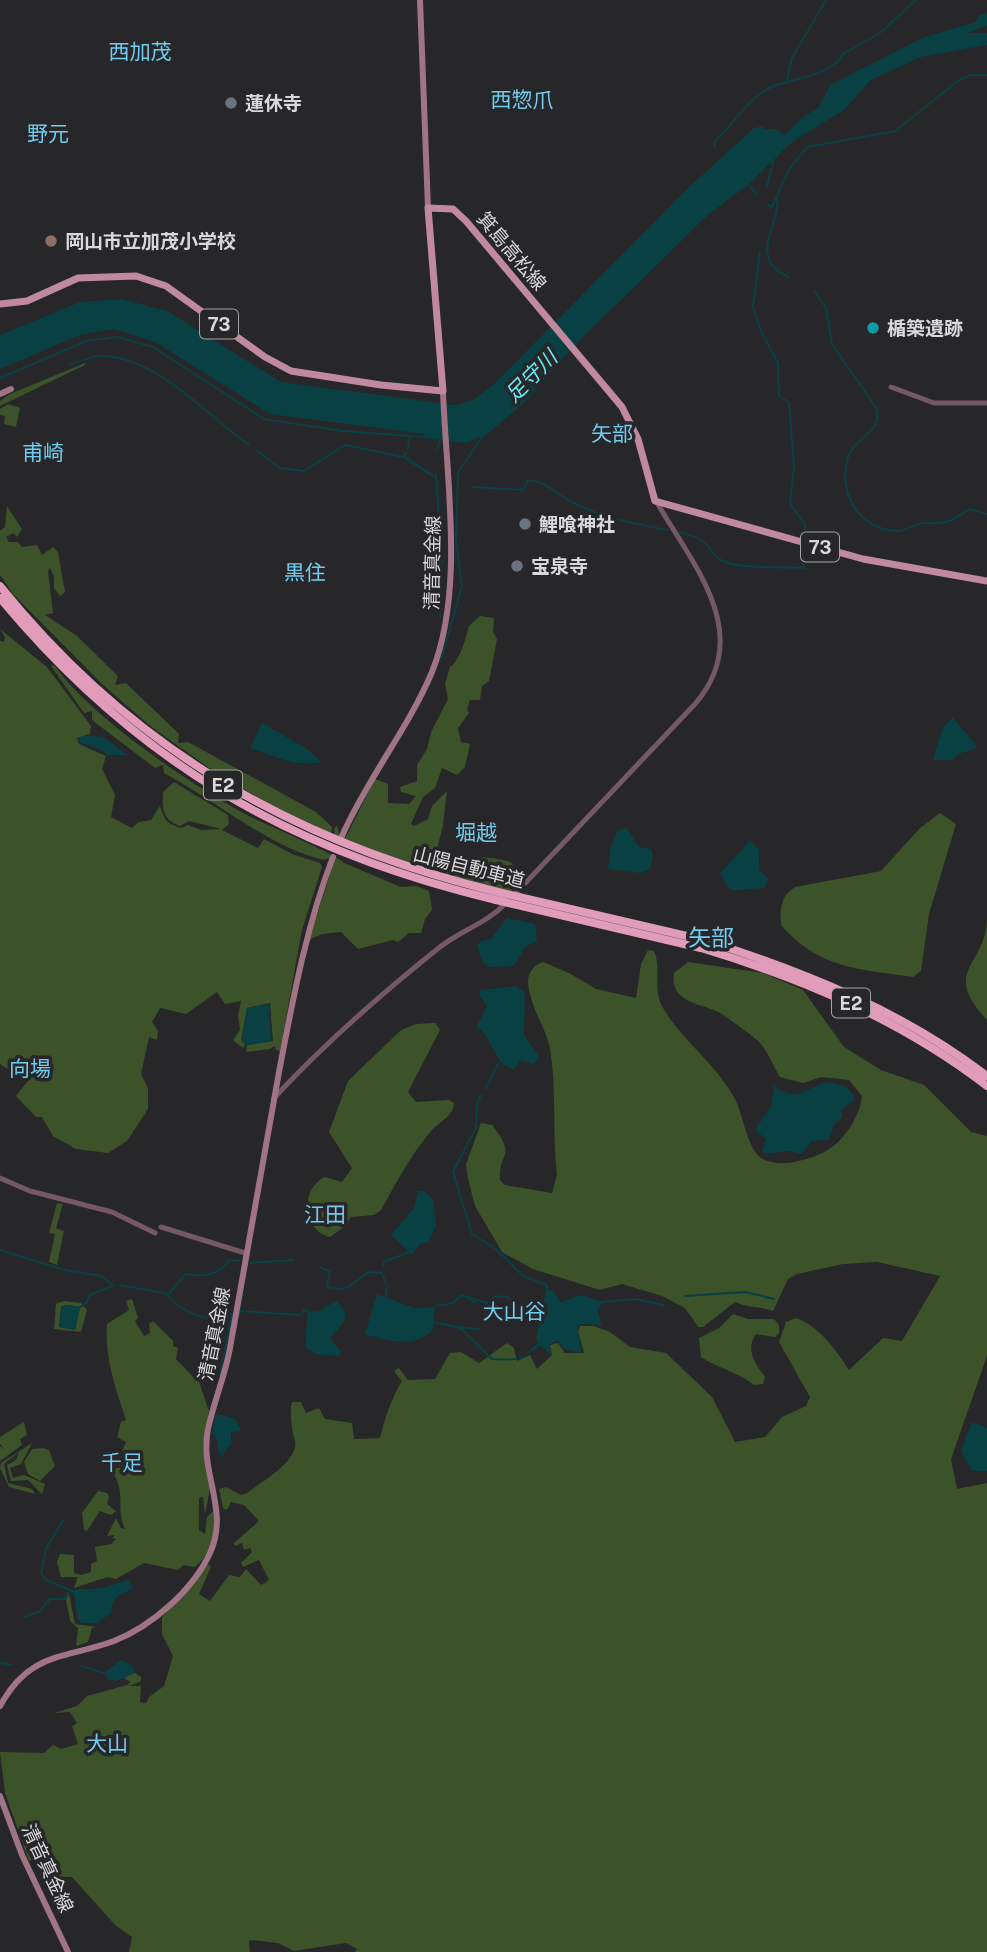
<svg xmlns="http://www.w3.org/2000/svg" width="987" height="1952" font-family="'Public Sans','Noto Sans JP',sans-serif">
<rect width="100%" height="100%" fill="#272629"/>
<path fill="#3c532a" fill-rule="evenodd" d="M85,363V365L0,406V401L10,394Z
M8,404L20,408L16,427L4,424L5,416L0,415V409Z
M7,506L22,529L17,537L13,533L6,537L9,542H18L22,547L37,545L42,555L53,547L58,552L65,592L60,596L54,588V576L50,568L48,571L53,613L45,615L77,636L118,676L115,685L126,683L179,734L178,743L188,742L316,812L332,827L331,834L269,804L209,768L149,725L102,684L13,594L0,575V531L5,527Z
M480,616L494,618L493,632L497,639L489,681L482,686L480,700H470L467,709L469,713L458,728L461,742L470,744L465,767L457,775L442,768L435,788L423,797L411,824L414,826L428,819L432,806L447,791L443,825L432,869L436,870L438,863C461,856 488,855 511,862C517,873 520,882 511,892L420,868L335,835L334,829L337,825L339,834L346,837L375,779L388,784V803L409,804L416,796L401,792L400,787L417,781V765L427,749L431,732L448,699L445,684L450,667C461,660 466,636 469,626Z
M0,629L47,667L91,726L90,734L77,738L79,744L106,756L102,769L115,795L111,817L132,828L139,822L151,820L160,806C164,819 167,824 181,828L188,825L201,830L221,829L189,821L180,826C163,820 162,809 163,792L174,782L228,815L229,824L222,830L258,848L264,839L292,854L320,863L322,867L302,930L280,1051L276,1050L275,1046L270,1049L246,1052L247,1045L273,1041L270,1003L247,1008L241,1041L245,1044L243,1048L233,1040L240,1030L238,1016L241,1001L225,1004L217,992L186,1014L160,1008L152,1022L158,1031L157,1040L149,1037L141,1074L148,1088V1109L127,1141L108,1153L76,1149L53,1136L42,1117H36L16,1096L31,1077L20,1063L9,1070L0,1064V641L4,642L5,637Z
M54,665C91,717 192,786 249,816C265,824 338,855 344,863L401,887L416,886L429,891L432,910L425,919L421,933H409L398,942L393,940L358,949L341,932L322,934L309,940L335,859C328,857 326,861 319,859C263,843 215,800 164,773L163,765L155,768L92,720V711L84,713L51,666Z
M940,813L956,824L929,914L921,971L913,977C859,969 819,969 781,925C780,908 780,897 795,887L881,871L920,828Z
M987,921V1020C941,971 984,967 987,921Z
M648,950L654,951C662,968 652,990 663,1008C683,1042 718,1065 736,1101C743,1115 748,1152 763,1159C780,1168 803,1161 820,1154C841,1146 860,1118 862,1096L849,1080L821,1077L803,1083L780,1077C773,1066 767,1049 757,1040C746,1031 733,1022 722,1014C703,1003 669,1004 674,973L688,962L763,973L803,990L844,1047L881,1070L924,1085L971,1132L987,1136V1356L951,1459L957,1489L987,1483V1952H355L357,1949L346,1943L294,1951L278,1943L252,1940L249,1941L250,1952H129L132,1937L116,1926L72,1877H50L35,1859L29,1861L5,1793L0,1752L44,1753L53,1745L61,1749L78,1744L72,1726L77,1723L70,1712L54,1713L77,1706L87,1696L127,1685L131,1682L125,1679L126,1676L135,1673L141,1677V1681L129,1686H141L140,1702L146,1703L149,1697L164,1686L173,1656L162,1634V1617L208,1564L211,1567L199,1594L210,1601L229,1575L240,1577L246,1569L261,1585L269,1580L259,1560L243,1567L241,1563L252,1552L250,1548L244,1550L242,1543L235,1546L234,1543L259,1521L244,1505L231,1502L227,1510L223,1508L219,1489L226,1487L241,1495L247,1493C261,1482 299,1461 295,1441C292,1430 289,1413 292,1402H301L306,1413L319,1408L325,1419L352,1423L354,1439L380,1438C385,1418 391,1399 402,1381L394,1371L399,1368L408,1380L435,1379L450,1353L461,1352L479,1363L507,1343L514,1348L517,1361L530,1355L537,1369L552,1355L550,1345L558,1343L565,1353H584L578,1331L580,1326H594L610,1332L630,1347L666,1353L712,1397L735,1442L765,1437L782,1417L806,1406L810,1397L779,1342L786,1322L796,1318C819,1326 836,1350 849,1370L883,1338L902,1341L940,1276L877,1262L843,1264L797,1274L788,1279L773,1311C760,1306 748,1308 735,1302L703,1327H698L685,1308L662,1296L622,1284L600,1290L533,1269L502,1252L475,1206L468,1179L466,1164L481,1123L492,1125C518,1158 498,1151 500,1180L505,1185L552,1193L557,1175C552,1133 557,1090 550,1049C546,1027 530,1008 528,982C528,972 534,965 543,962L569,973L596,989L636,998L641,964Z
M435,1023L440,1030L408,1092L416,1102L449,1100L454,1103C453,1117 440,1121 431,1131C410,1156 396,1183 381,1210L374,1215L351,1217L343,1228L330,1237C302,1231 300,1188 325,1177L342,1182L352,1168L329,1132L348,1081L401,1030L416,1024Z
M57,1203L63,1204L56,1228L64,1231L57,1265L49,1262L55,1234L49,1233Z
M132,1299L138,1318L135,1321L144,1336L150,1333L149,1324L153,1321L173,1341V1346L178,1348L176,1359L193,1377L197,1376L209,1411L203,1447L210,1489L205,1514L203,1497L199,1498V1530L205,1534L207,1517L213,1511L211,1492C215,1518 218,1548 195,1567L183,1565L178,1570L144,1563L116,1579L107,1577L74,1588L78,1577H61L57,1562L60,1554L74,1555V1573L81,1575L91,1572V1564L97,1561L95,1547L111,1544L116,1539L112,1538L115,1535L107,1536L116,1518L121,1528L125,1529C115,1507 127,1498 113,1472L115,1468H131L136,1448L127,1467L116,1465L126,1442L117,1437L121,1422L126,1420C116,1390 104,1356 107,1324L129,1310L126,1301Z
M64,1301L81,1303L87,1310L81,1332L54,1329L56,1304ZM68,1305L80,1307L75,1330L59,1327L61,1306Z
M733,1314L748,1319H774L779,1325V1333L775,1337L756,1334C745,1350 755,1363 765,1377L763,1384L754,1385C743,1375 716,1367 701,1357L699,1338L719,1328Z
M24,1422L27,1435L20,1439L22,1445L0,1461V1446L5,1450L0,1444V1437Z
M32,1443L21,1464L10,1468L13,1478L24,1475L45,1484L42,1494L28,1480L11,1481L7,1465L16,1460L19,1452L4,1464L8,1483L32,1489L35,1494L9,1487L0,1468L1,1463Z
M43,1448L49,1450L55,1466L40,1481L28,1474L24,1462L32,1449Z
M98,1491L107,1493L109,1497L107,1504L116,1511L111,1515L100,1511L87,1531L84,1530L82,1513Z
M69,1594L75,1624L96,1627L92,1628L88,1642L76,1646L78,1628L70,1621L66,1599Z"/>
<path fill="#094043" d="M987,13V26L966,33H987V45L921,57L871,80L844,110L792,142L748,185L708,215L571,349L524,403L486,435L465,443L424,438V434L270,414L155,342L114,329L80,335L0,369V335L80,302L123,299L169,312L281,382L455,405L473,400L493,385L689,187L754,128L764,126L763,129H775L785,135L800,119L819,107L830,85L922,38L976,22L978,16Z
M953,717L978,748L958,754L953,760H933L942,729Z
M262,723L304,747L322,762C295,768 275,756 250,748Z
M89,735L104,737L127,755H107L102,750L78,742L79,737Z
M627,828L639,847L651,849L653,854L650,869L640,873L608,869L610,848L618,830Z
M750,840L759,850V869L768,879L765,887C757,890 755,888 747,889C725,892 732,890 720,874Z
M507,918L535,924L537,942L526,946L514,966L488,967L486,963L483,964L477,945L481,941L491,939Z
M517,986L525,993L524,1035L539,1057L534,1064L520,1061L514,1070L502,1064L484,1033L477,1026L487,1006L479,995L481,990Z
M269,1004L271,1041L248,1045L242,1041L247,1008Z
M825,1082C840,1084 850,1085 855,1100L841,1110L842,1117L834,1125L829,1140L812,1141L802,1154L789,1151L764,1154L762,1150L766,1139L755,1130L771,1106L774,1085L778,1090L796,1095Z
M418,1191H424L433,1199L436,1226L428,1242L419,1245L412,1255L391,1235L414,1208Z
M546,1290H552L561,1302L581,1295L604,1302L597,1309L602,1325L582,1324L577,1327L582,1353L564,1349L558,1341L549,1344L552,1355L541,1346L524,1356L538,1343L536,1339Z
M377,1294L414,1308L435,1307L433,1330C414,1349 387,1341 365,1334Z
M336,1301C355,1316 341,1325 330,1338L341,1352L338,1356L316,1354L305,1347L308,1312L319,1311Z
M69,1305L80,1307L75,1330L60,1327L61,1307Z
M216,1414L235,1418L241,1431L231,1432V1445L225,1450L223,1457L219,1453L216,1436L212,1433Z
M972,1422L987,1428V1471H972L961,1451Z
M128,1580L133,1587L132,1590C117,1594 113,1599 111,1613L97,1623H81L78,1619L73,1590L103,1588Z
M120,1660L132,1665L135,1673L116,1681L107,1679L106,1672Z"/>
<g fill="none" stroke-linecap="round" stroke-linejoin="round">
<path stroke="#094043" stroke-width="2" d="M786,83L792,58L826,0
M715,147L714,142C734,125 748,96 774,86C795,78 831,76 843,54L880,33L916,0
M748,184L757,194
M767,186L774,158
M777,196C782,224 745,258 789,277
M768,205L772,207L788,171L807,147L895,131L958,81L970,75H987
M760,252L753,306L761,331L778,363L779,396L789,402L794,466L790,504L805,524V539
M815,292L826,308L832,344L877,409C881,435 854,437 848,457C837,493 859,530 898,531C905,531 912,525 919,524C928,522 937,524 946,522C954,520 963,513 970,509L987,514
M70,365C80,362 92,355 102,356C159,358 204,413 249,445
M0,378L86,341L118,337L153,347L264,419L342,431L425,437
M408,448L410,436
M256,450L280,468L304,471L345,445L403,457L428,473
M437,450L440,441
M406,453L404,456L435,477
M436,474L442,560L440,617
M472,487L523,490L528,480C546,481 557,494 572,502C601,518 636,524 668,530
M679,532C687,535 698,536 704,542C712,549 713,556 723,561C740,569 784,567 804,568L805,547
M441,661L462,586L456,540L458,472L482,437
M486,1088L499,1062
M481,1095L477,1104L476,1128L453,1172L472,1234L496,1249L523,1276L547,1285V1291
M0,1250L65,1270L101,1276L113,1285
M250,1263L293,1260
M383,1266L384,1262L409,1252
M320,1267L330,1272L327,1287C352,1293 349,1283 369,1272L381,1273
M381,1272L386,1283
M120,1285L169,1294
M170,1292L186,1274C203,1277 218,1276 229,1260L240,1261
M167,1295C179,1311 201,1317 220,1322L226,1314H232L220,1375
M386,1296L387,1287
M685,1296L745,1292L774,1299
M467,1298L476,1303
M454,1302L461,1295L487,1303L494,1297L506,1296L519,1307
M604,1302L635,1299L664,1305
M436,1306L454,1303
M80,1307L86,1304L90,1295L112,1286
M240,1311L301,1315L304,1310L308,1312
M239,1316L247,1263
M433,1322L451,1326
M451,1326L460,1328L492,1359C502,1359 517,1361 524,1357
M457,1327L480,1329
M63,1520L46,1549L41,1573L46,1580L74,1592
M25,1617L40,1611L50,1599H65L68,1593
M0,1663L12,1665
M82,1666L106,1674"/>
<path stroke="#745863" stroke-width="5" d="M891,387L934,403H987
M513,896L695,704C756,634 692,564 656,501
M274,1098C325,1043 381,994 440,947C462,930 487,923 506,903
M0,1178L30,1191L112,1212L155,1233
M161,1227L245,1253"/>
<path stroke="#a07485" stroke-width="6" d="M420,0L428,208
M0,394L11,389
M342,836C367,779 408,729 432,672C465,590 446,478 443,391
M0,1706C30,1651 65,1659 114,1641C152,1626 193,1590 210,1553C230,1510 199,1472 208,1429C214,1401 225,1376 230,1348C246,1256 262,1164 279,1072C293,999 306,927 333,857
M0,1796L22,1855L68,1952"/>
<path stroke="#c189a0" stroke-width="7" d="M0,304L27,301L78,278L136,276L166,286L265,357L291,371L381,385L443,391L428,208L453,209L466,221L622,407L638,439L655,501L863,559L987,581"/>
<path stroke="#e09cb8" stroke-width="8" d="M0,586C133,751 297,844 502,893
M0,598C136,762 290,851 496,900
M704,940C805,972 902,1011 987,1076
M701,948C804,979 901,1020 987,1086"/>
<path stroke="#e09cb8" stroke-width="8" d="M502,893L704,940
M496,900L701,948"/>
</g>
<g fill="#6b7280" stroke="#272629" stroke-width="2.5">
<circle cx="231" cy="103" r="7"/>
<circle cx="525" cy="524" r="7"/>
<circle cx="517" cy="566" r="7"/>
</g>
<circle fill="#8d6e63" stroke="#272629" stroke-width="2.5" cx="51" cy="241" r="7"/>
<circle fill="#0f9aa8" stroke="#272629" stroke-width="2.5" cx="873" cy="328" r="7"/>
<g text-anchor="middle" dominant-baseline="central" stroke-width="7" stroke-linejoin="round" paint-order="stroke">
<g fill="#272629" stroke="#a4a3a6" stroke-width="2">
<rect x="200" y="309.5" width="38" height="29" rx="5"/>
<rect x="801" y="532.5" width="38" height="29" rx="5"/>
<rect x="204" y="770.5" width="38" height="29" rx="5"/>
<rect x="832" y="988.5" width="38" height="29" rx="5"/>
</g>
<g font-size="18" font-weight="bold" fill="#d9d9db">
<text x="219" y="324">73</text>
<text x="820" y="547">73</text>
<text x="223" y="785">E2</text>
<text x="851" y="1003">E2</text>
</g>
<g font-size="19" font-weight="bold" fill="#d9d9db" stroke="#272629" text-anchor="start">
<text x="245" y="103">蓮休寺</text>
<text x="65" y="241">岡山市立加茂小学校</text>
<text x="887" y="328">楯築遺跡</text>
<text x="539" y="524">鯉喰神社</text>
<text x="531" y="566">宝泉寺</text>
</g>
<g font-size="19" fill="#d9d9db" stroke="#272629">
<text transform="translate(512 251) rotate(50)">箕島高松線</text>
<text transform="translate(432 563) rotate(-89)">清音真金線</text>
<text transform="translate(469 867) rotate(14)">山陽自動車道</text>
<text transform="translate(214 1334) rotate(-79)">清音真金線</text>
<text transform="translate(48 1868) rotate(65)">清音真金線</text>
</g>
<g font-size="21" fill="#71cbef" stroke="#272629">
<text x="140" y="51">西加茂</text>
<text x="522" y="99">西惣爪</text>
<text x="48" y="133">野元</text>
<text x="612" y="433">矢部</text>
<text x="43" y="452">甫崎</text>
<text x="305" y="572">黒住</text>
<text x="476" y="832">堀越</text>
<text x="30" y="1068">向場</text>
<text x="325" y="1214">江田</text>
<text x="514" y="1311">大山谷</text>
<text x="122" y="1462">千足</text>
<text x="107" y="1743">大山</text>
</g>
<g font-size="21" font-style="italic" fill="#63ecf6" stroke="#272629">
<text transform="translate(531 376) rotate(-45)">足守川</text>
</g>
<g font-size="23" fill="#71cbef" stroke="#272629">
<text x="711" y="937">矢部</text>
</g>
</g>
</svg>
